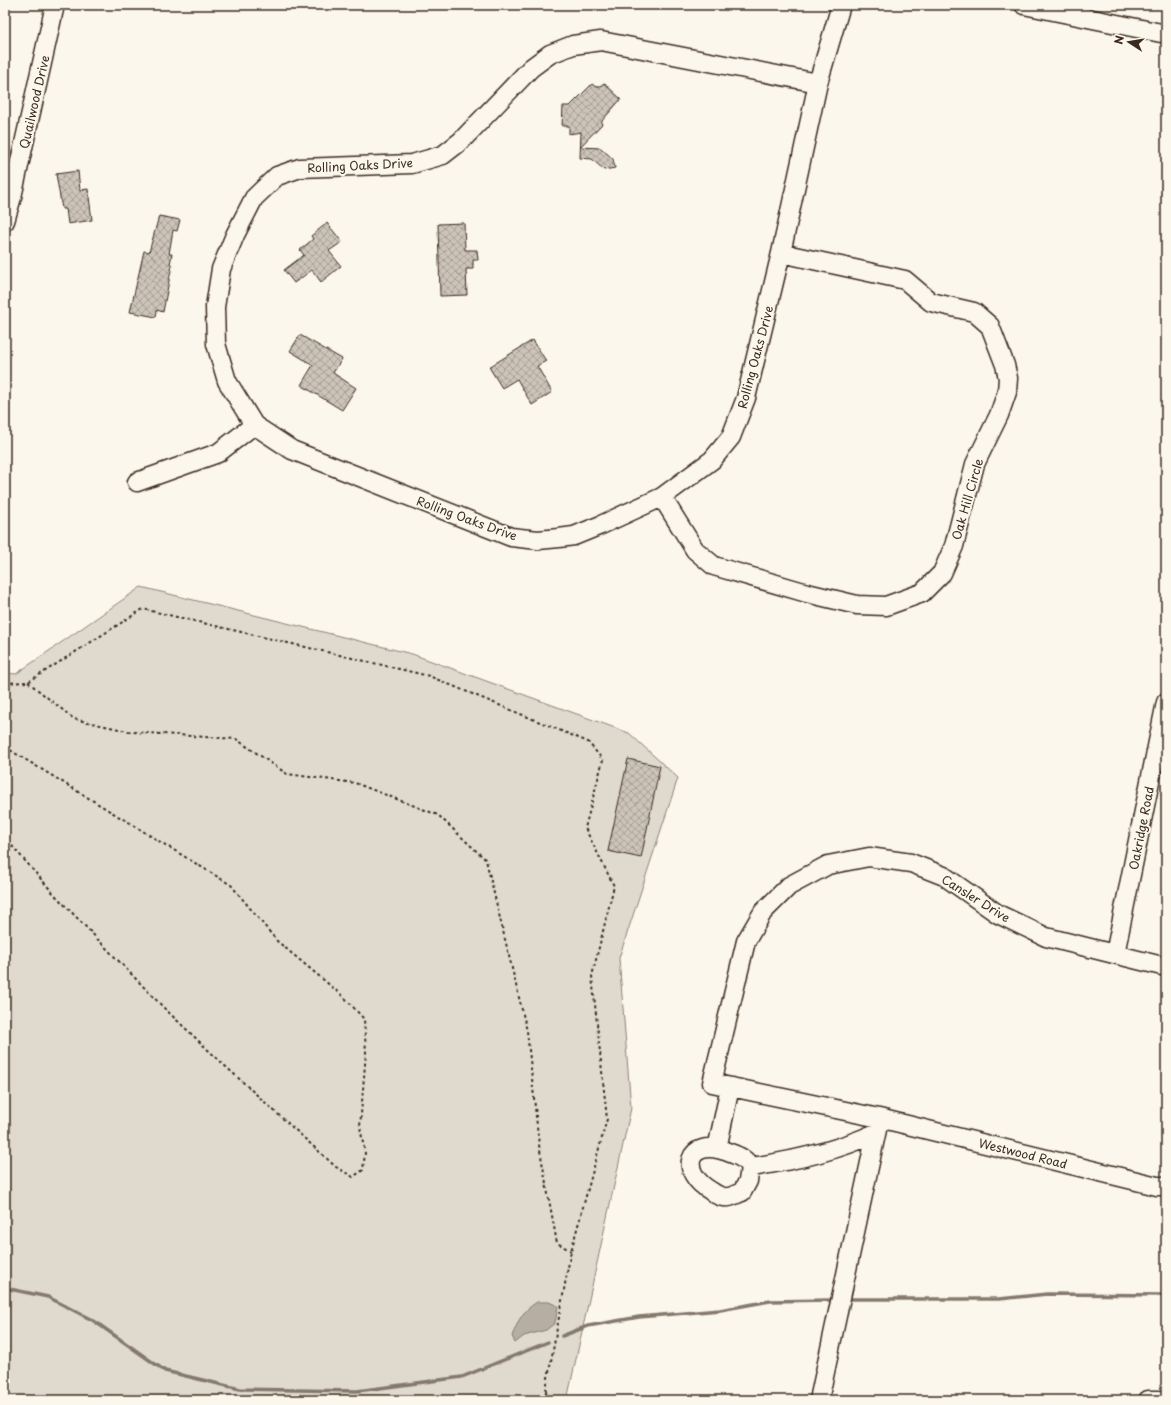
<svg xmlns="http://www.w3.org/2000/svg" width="1171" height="1405" font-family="'Playpen Sans',sans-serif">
<defs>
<pattern id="building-cross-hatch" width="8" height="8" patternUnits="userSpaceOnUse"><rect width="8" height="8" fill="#ccc4b9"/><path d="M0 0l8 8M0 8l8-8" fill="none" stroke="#a79f96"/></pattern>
</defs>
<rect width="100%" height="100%" fill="#fbf7ec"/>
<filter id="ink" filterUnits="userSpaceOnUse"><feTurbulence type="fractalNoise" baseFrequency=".025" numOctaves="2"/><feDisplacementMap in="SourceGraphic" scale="8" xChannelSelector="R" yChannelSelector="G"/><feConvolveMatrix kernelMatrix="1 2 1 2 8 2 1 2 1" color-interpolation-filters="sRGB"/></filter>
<g filter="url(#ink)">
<path fill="#dfd9ce" stroke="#8d8276" d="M141,587L412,654L629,733L678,778L619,958L631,1108L567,1400H5V673L16,674Z"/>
<path fill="#b6aea2" stroke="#85796d" d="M537,1302H549L558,1306L555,1323L546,1330L524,1336L515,1343L512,1336C519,1320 521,1312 537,1302Z"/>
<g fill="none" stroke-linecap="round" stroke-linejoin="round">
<path stroke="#85796d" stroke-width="3.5" d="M5,1288L48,1297L94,1321L165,1371L240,1389L357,1391L462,1377L548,1342
M851,1299H999L1047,1294L1166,1295
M562,1336L588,1326L639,1317L720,1310L770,1301L830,1300"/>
</g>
<path fill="url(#building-cross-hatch)" stroke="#3b2a1e" d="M604,83L621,99L601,122L602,124L580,147L601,148L613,159L615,168L604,170L592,159L580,158L581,132L569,134V126H562L563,106H570L592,84L596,87L600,86Z
M78,171L80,190L88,189L92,220L68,224L66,209H62L56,174Z
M159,216L180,220L177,231L173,230L169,254H172L170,264L172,265L163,312L157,310L156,317L130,312L144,251L149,252Z
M327,223L342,242L329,251L341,266L321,282L312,270L294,283L284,270L304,255L300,250L313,239L311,236Z
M464,223L465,250H477L478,260H473V269H466L467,295L440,296L438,224Z
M300,335L342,359L333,373L356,388L342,410L301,385L313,365L290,351Z
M533,340L546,361L537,366L552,392L532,405L517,379L502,388L489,367Z
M628,759L660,766L641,858L608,851Z"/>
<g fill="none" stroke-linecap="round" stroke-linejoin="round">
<g stroke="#3b2a1e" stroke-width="21">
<path id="minor" d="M1024,5L1166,34
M818,83L601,41L573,45L550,54L531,68L461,141L443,155L412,164L300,168L277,176L254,198L235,235L221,269L215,307L216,344L227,381L254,425L292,450L511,537L538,540L559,538L574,536L601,525L662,497L712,460L731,437L746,398L781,253L818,83L841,5
M5,221L12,197L55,5
M137,482L218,453L254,425
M662,497L695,550L714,566L807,593L857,605L886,606L922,593L942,573L954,546L975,464L999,415L1007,392L1008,378L1005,365L990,326L974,312L931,302L905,280L781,253
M1115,954L1166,702
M1166,967L1046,937L998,914L944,876L911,863L869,857L828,865L789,886L763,912L746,941L712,1083L879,1118L1157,1186H1166
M717,1149L730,1087
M750,1167C745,1157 735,1155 725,1151C687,1138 678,1172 711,1191C715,1194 722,1198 728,1197C732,1197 738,1193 742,1192L748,1181L750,1167C794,1161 836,1151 876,1133
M819,1400L878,1125
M1148,1400H1159"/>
</g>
<path stroke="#3b2a1e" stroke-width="2" stroke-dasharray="3 3" stroke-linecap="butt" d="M28,682L74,719L132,732L236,739L287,774L355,783L438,815L486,860L527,1031L539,1145L557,1243L571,1251
M5,683L28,682L143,609L429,676L588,742L603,760L585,828L614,886L592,976L607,1119L571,1251L544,1400
M5,747L231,885L277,941L344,997L364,1019L366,1052L360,1127L365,1153L363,1170L353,1177L336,1167L224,1065L164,1008L55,895L5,838
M546,1391L547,1400"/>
<use href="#minor" stroke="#fbf7ec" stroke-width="18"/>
</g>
</g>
<g text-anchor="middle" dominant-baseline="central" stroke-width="4" stroke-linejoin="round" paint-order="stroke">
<g font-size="12" fill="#3b2a1e" stroke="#fbf7ec">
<text transform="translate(34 102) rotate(-77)">Quailwood Drive</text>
<text transform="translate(360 165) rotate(-3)">Rolling Oaks Drive</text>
<text transform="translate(755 357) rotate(-75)">Rolling Oaks Drive</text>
<text transform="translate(967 499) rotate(-74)">Oak Hill Circle</text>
<text transform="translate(467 518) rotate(20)">Rolling Oaks Drive</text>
<text transform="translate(1141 828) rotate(-79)">Oakridge Road</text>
<text transform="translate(976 898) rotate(32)">Cansler Drive</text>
<text transform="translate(1023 1153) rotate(14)">Westwood Road</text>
</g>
</g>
<rect width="1171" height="1405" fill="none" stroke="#fbf7ec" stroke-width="20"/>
<rect x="10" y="10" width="1151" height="1385" fill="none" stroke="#3b2a1e" stroke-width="1.5" filter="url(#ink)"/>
<g transform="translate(1129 42) rotate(282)" stroke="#fbf7ec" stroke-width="3" paint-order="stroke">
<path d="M0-3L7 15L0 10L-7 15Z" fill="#3b2a1e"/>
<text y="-6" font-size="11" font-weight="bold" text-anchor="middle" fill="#3b2a1e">N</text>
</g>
</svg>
